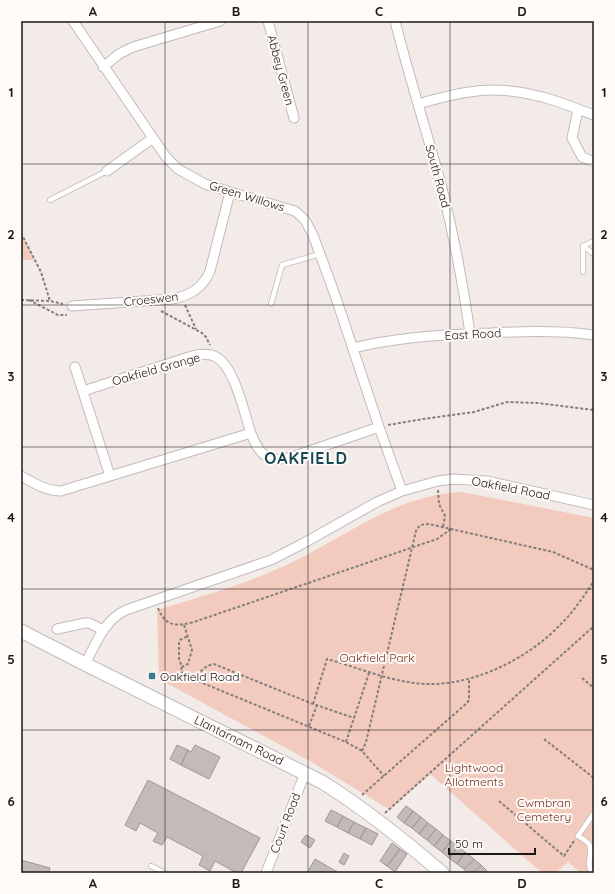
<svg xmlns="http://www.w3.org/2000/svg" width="615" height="894" font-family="Quicksand,sans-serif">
<rect width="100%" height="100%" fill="#f3ebe8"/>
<path fill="#f2cbbe" d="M21,233L35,260H21Z
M460,492L472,494L594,518V559L591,564L594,566V873H581L568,862L556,873H542L430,774L390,810L310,761L159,679L157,610C196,598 236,587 273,571C336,545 389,496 460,492Z"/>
<path fill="#c3bbb9" stroke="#9e9795" d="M177,745L188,750L181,765L170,759Z
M195,745L220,757L209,779L181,765L188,750L191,752Z
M148,780L260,838L241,873H237L215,861L210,871L199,865L203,856L167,837L162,845L153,841L158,833L140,823L136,831L125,825Z
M406,806L413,811L404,823L397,817Z
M331,810L343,816L337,827L325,821Z
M413,811L421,817L412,828L404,823Z
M343,816L354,822L348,833L337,827Z
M421,817L428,823L419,834L412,828Z
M354,822L366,828L360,839L348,833Z
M428,823L436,829L427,840L419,834Z
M366,828L378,834L372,845L360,839Z
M436,829L443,835L434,846L427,840Z
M306,835L315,840L310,848L301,842Z
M443,835L451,841L442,852L434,846Z
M451,841L458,847L449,858L442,852Z
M392,843L400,849L387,866L380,861Z
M458,847L465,852L457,864L449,858Z
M400,849L407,854L395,872L387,866Z
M465,852L474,859L464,869L457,864Z
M344,853L349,856L344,865L339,862Z
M315,859L339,873H307Z
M474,859L481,865L473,873H467L464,869Z
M21,860L50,868L49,873H21Z
M481,865L487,871L485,873H473Z"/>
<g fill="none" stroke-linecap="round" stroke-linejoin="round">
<g stroke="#c2bbb9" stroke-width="6">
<path id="lane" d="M50,200L107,171
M583,246V272
M583,246L594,254
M583,246L594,241
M271,304L282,265L320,254
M151,866L165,873
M592,873C585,863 594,852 589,844C586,841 582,838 578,836L594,813"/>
</g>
<g stroke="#c2bbb9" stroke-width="11">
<path id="street" d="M73,21L166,157L178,169L205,184L230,192L295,211L305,220L313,235L335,295L379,427L402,491
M268,21L294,118
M395,21C409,77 427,132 442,188C454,236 463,284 470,333
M103,67L119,54L133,47L220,21
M418,104C463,91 495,84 542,97C559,101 577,109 594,115
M578,110L572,138L582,157L594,162
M107,171L153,138
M72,306L172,299C190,296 203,288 210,271L230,192
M353,348C398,337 444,334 490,333C525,331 559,330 594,335
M75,367L110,476
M83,391L192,356C200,354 209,353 216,357C235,367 244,413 251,433
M21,476C34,483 46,491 61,491L251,433C259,455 268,464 292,457L379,427
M57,629L85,623H89L103,630
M85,664C96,644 104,620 126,610L271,560L302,544L377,502L402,491L438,481L454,479L487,481L594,505
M266,873L305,773"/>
</g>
<g stroke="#c2bbb9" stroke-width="15">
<path id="secondary" d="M21,631L85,664L322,782C365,809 404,840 442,873"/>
</g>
<path stroke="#837e7c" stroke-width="2" stroke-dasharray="3 2" stroke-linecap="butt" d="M21,233L41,272L50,301
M21,300L50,301L63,304
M29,300L58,315H67
M185,305L196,329
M161,311L202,333L206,337L210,345
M388,425L423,419L474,412L507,402L538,403L594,410
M438,490L439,504L445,516L443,527
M158,608C166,628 177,626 194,622L437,539L451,529
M184,625L192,650L188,664L182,667L179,659V642L180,640L188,636
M182,667L181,670L183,675L346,742L362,751L384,776
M193,678L207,666L214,664L313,704L354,718
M582,678L594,688
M313,704L327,659C356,667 384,679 414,683C466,690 526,661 561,624C574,611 584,596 594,581
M309,726L317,705
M544,739L594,778
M346,742L369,673
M362,751L366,742L412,548L416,531L420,525L429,524L553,552L594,570
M362,795L467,703L469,700V679
M499,801L564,856L574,841
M385,813L594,626"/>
<use href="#lane" stroke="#fff" stroke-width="4.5"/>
<use href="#street" stroke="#fff" stroke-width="9"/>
<use href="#secondary" stroke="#fff" stroke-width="13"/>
</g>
<path fill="none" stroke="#1a1817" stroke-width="1" stroke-opacity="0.55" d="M165,21V873M308,21V873M450,21V873M21,164H594M21,305H594M21,447H594M21,589H594M21,730H594"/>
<rect fill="#3b7c8e" stroke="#fff9f7" stroke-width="1.5" x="148" y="672" width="8" height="8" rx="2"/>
<g text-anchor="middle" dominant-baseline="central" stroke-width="4" stroke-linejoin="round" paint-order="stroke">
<g font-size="12" fill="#1a1817" stroke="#fff9f7">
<text transform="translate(281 70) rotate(75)">Abbey Green</text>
<text transform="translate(438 176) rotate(75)">South Road</text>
<text transform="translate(247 196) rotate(17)">Green Willows</text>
<text transform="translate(151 299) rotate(-6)">Croeswen</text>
<text transform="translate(473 334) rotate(-3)">East Road</text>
<text transform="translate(156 369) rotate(-16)">Oakfield Grange</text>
<text transform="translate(511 488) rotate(11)">Oakfield Road</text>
<text transform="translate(239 740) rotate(26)">Llantarnam Road</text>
<text transform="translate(285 823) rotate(-69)">Court Road</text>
</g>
<g font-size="12" fill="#70331f" stroke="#fff9f7">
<text x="377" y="657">Oakfield Park</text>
<text x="474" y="767">Lightwood<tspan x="474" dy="14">Allotments</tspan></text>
<text x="544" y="802">Cwmbran<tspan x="544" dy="14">Cemetery</tspan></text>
</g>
<g font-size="12" fill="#1a1817" stroke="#fff9f7" text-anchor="start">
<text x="160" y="676">Oakfield Road</text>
</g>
<g font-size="16" font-weight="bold" letter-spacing="1" fill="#114957" stroke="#fff9f7">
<text x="306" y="458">OAKFIELD</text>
</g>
</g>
<rect width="615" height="894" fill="none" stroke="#fff9f7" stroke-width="44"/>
<path d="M449 848v6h86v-6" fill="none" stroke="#1a1817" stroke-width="2"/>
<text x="455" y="848" font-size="12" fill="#1a1817" stroke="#fff9f7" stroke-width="3" paint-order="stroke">50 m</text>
<rect x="22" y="22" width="571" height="850" fill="none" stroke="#1a1817" stroke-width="1.5"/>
<g font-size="13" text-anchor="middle" font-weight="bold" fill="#1a1817">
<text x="93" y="16">A</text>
<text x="236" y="16">B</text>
<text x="379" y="16">C</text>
<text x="522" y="16">D</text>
<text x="11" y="97">1</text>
<text x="604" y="97">1</text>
<text x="11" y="239">2</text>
<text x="604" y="239">2</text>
<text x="11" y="381">3</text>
<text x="604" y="381">3</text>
<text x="11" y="522">4</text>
<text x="604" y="522">4</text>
<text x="11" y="664">5</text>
<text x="604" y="664">5</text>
<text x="11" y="806">6</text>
<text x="604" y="806">6</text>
<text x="93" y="888">A</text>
<text x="236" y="888">B</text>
<text x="379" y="888">C</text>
<text x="522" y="888">D</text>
</g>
</svg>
